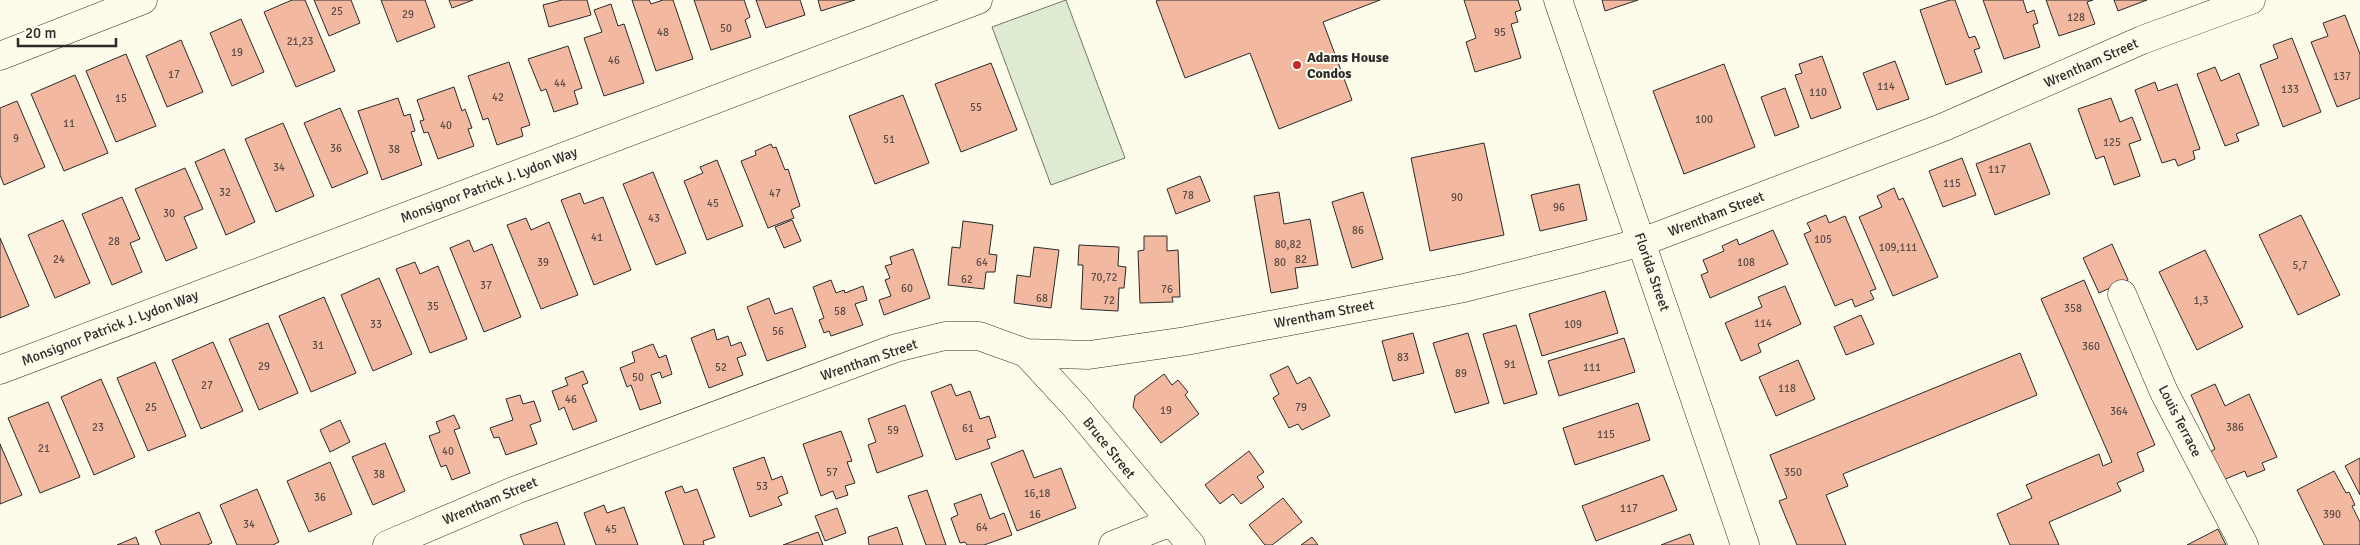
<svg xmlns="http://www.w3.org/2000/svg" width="2360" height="545" font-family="Signika,sans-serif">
<rect width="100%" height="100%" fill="#fdfbea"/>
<path fill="#deebd1" stroke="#74746e" d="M1066,0L1125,158L1051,185L992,27Z"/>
<path fill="#f2b8a0" stroke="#2b2b2b" d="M292,0H305L335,71L296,87L264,12Z
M314,0H351L360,23L329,36Z
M381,0H425L435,27L397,42Z
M449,0H473L452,8Z
M562,0H587L591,15L549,27L543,5Z
M632,0H649L651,4L663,0H673L693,59L656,71Z
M694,0H744L750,17L745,20L751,37L711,50Z
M756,0H800L805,15L766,28Z
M818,0H855L821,11Z
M1160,0H1380L1323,22L1352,100L1279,129L1250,53L1185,78L1156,1Z
M1464,0H1518L1521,10L1515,12L1518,22L1511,24L1521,58L1475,72L1466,42L1476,38Z
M1602,0H1638L1605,11Z
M1950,0H1955L1969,38L1975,36L1980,48L1974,50L1982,72L1946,85L1920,10Z
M1983,0H2023L2027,13L2034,10L2038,23L2033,25L2040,47L2004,59Z
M2046,0H2093L2087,2L2095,24L2059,36Z
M2114,0H2147L2118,11Z
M611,4L618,26L624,24L644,83L604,96L584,38L602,32L594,10Z
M2345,15L2360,54V98L2337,107L2311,42L2328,36L2323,23Z
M241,19L264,72L232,86L210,33Z
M2292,38L2321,112L2283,127L2260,65L2278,58L2273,45Z
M181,40L203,92L167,107L146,56Z
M568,46L582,88L574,91L578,104L554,112L546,89L541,91L528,59Z
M126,54L156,126L116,142L86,71Z
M1822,56L1841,108L1811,119L1795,75L1802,73L1799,64Z
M1895,61L1909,99L1877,110L1863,73Z
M509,62L530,125L521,128L523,136L497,145L488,118L483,120L468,76Z
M991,63L1017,130L961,152L935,84Z
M1724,64L1755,147L1684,174L1653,91Z
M2215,67L2221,81L2239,73L2259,125L2236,134L2239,141L2225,146L2197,74Z
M75,75L108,153L64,171L31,94Z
M2155,82L2158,91L2177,84L2200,149L2193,151L2195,159L2178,166L2175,159L2162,163L2135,90Z
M454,87L462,111L465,109L472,128L468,129L474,146L438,159L428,132L424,133L420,121L424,120L417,100Z
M1785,88L1799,127L1775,136L1761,97Z
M903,95L929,163L875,184L849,116Z
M398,98L404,116L410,114L415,131L411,132L422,165L382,180L358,111Z
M2111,98L2120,122L2132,117L2141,140L2129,144L2140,176L2114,185L2104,156L2096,159L2078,109Z
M17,101L45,167L4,185L0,175V108Z
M340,108L368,173L332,188L304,123Z
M283,123L314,196L276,212L245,139Z
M1484,143L1504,235L1430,251L1411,158Z
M2030,143L2050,194L1995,215L1976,164Z
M771,144L773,148L776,147L785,170L788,169L800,206L791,210L794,218L768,228L741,161L756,155L755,151Z
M224,149L255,222L226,235L195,162Z
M1962,158L1976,195L1943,207L1929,171Z
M717,160L743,226L707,240L684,181L703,173L700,167Z
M185,168L203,209L184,217L197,248L166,261L135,189Z
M653,172L686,253L656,265L623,184Z
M1200,176L1210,201L1176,214L1167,189Z
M1579,184L1587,220L1540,231L1531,195Z
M1894,188L1899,200L1903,198L1938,277L1893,296L1859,217L1882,207L1877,196Z
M1279,192L1284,224L1310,219L1318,265L1295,268L1298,288L1271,293L1254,196Z
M1363,192L1383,259L1352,268L1332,202Z
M580,193L584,204L603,197L631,270L594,285L561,200Z
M122,197L140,239L130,243L142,272L112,285L82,214Z
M1826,215L1829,223L1845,216L1876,289L1870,291L1874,299L1855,307L1852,299L1835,306L1804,234L1811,231L1807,223Z
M2301,215L2340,295L2298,315L2259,235Z
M526,218L531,230L549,222L578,295L541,309L507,225Z
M63,220L90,283L55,298L28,235Z
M792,220L801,241L784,248L775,227Z
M963,221L993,225L989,254L997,255L995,272H986L984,289L948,285L952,247L960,248Z
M1773,230L1788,264L1710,298L1701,275L1708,272L1703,260L1724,251L1722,246L1737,239L1739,245Z
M1144,236H1167V251L1178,250L1180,297H1172L1173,302L1140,303L1138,251L1144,250Z
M0,238L29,306L0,318Z
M469,240L474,252L492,244L521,317L484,332L450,248Z
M2112,244L2128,280L2099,293L2083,258Z
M1079,245L1119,247L1118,266L1126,267L1124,288H1119L1118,311L1081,309L1083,265H1078Z
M1034,247L1059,250L1051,308L1014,303L1017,275L1030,277Z
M913,249L930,298L884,315L879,300L891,296L885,280L890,278L885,266L892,264L890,257Z
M2205,250L2243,327L2197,350L2159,272Z
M415,262L420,274L438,266L467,339L430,353L396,269Z
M379,278L412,354L373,371L341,295Z
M831,280L836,293L844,290L845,293L863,286L867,300L855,304L863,325L831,336L829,331L824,333L819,320L824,318L813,287Z
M2084,280L2155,445L2137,453L2144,471L2117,483L2121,491L2049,522L2059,545H2010L1997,514L2032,498L2026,485L2099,454L2103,466L2112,462L2041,299Z
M1785,286L1801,324L1758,344L1761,352L1741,361L1725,323L1762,307L1758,297Z
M1605,291L1618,333L1542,356L1529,314Z
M324,297L356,373L311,392L279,316Z
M769,298L775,314L792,308L806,347L767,361L747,307Z
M1861,315L1874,344L1846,355L1834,327Z
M268,323L298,393L259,410L229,339Z
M1516,325L1537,394L1504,404L1483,334Z
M714,329L717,340L728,336L731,346L741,342L746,355L737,358L743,375L709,388L691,338Z
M1413,333L1424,373L1393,381L1382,341Z
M1468,333L1489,403L1455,413L1433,343Z
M1624,338L1635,372L1559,396L1548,361Z
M213,342L243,411L201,429L172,360Z
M653,344L659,358L666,355L672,374L662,378L660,372L651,375L661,403L640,410L631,385L627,387L620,368L635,362L632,352Z
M2020,353L2037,395L1843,474L1848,486L1826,495L1846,545H1797L1779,501L1787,498L1770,455Z
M1798,360L1815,399L1776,416L1759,377Z
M155,362L186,436L148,451L117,378Z
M1288,366L1297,384L1310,377L1330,416L1302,430L1298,424L1289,428L1273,398L1279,394L1270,375Z
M583,371L588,383L582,385L597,421L573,430L564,407L559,410L552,391L568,385L565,378Z
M1164,374L1172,385L1178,380L1188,392L1185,395L1199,414L1161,443L1133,407L1135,396Z
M101,379L135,457L94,475L61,397Z
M951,384L956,396L970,391L980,419L989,416L996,437L987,440L990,448L956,460L931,392Z
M2215,384L2225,406L2249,394L2277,457L2262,463L2265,470L2247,477L2245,471L2223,480L2210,452L2215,449L2191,395Z
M520,395L523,404L534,401L541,421L530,425L537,444L506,455L499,437L494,438L490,428L513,420L506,399Z
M48,402L80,477L40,493L8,418Z
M1638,403L1650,440L1575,465L1563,428Z
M905,405L923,456L877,473L868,445L876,442L868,419Z
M454,415L460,428L454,430L470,473L452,480L446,465L441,467L429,436L440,432L436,422Z
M340,420L350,442L330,452L320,430Z
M841,431L852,461L847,462L855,483L845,486L848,495L836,499L833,491L821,496L803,444Z
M385,443L405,491L373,505L352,457Z
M0,444L22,495L0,504Z
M1023,450L1034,478L1061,468L1076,508L1017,531L991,463Z
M1249,451L1264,472L1257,477L1264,487L1241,504L1233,494L1220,504L1205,485Z
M764,457L772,480L782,476L788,493L778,497L782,505L750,517L733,468Z
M2360,458V495L2345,466Z
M330,462L352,514L309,532L287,481Z
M2334,471L2346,493L2349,492L2355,505L2352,506L2360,522V545H2324L2297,490Z
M1663,475L1677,510L1596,541L1582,506Z
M682,486L685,493L697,489L715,537L703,541L704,545H684L665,492Z
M257,489L279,542L273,545H237L220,505Z
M927,490L946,545H926L908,496Z
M981,494L990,519L1004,513L1012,535L984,545H967L965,542L960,543L951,518L958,515L954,504Z
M1283,498L1302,522L1272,545H1265L1249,525Z
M604,505L607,513L624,507L638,545H596L584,513Z
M837,508L846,533L825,541L815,516Z
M199,512L212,543L207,545H161L155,531Z
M557,522L565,545H524L520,535Z
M897,527L903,545H869L868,537Z
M2218,529L2226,545H2187Z
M818,532L823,545H783Z
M1690,534L1694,545H1661Z
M136,537L139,545H117Z
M1312,537L1318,545H1301Z"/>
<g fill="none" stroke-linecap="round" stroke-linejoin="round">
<g stroke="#2b2b2b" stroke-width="29">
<path id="minor" d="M1558,0L1745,545
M0,56L143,0
M2122,294L2164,392L2244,545
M1026,353L1075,406L1191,545
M0,370L978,0
M387,545L516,490L896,348L945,336H979L1026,353L1089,355L1186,341L1464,288L1575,260L1642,242L1944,127L2142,40L2251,0
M1113,545L1171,522"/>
</g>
<use href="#minor" stroke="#fdfbea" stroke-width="28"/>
</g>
<circle fill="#c62828" stroke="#fdfbea" stroke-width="2" cx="1297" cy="65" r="5"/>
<g text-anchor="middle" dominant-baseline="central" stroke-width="4" stroke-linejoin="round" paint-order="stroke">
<g font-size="11" fill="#5d4e48">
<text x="337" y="11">25</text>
<text x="408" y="14">29</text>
<text x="2076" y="17">128</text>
<text x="726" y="28">50</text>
<text x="663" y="32">48</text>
<text x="1500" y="32">95</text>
<text x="300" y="41">21,23</text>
<text x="237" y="52">19</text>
<text x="614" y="60">46</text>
<text x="174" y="74">17</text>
<text x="2342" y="76">137</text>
<text x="560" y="83">44</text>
<text x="1886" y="86">114</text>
<text x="2290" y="89">133</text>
<text x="1818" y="92">110</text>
<text x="498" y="97">42</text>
<text x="121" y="98">15</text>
<text x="976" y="107">55</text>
<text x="1704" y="119">100</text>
<text x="69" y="123">11</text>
<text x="446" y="125">40</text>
<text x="16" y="138">9</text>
<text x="889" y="139">51</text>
<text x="2112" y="142">125</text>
<text x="336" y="148">36</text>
<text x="394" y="149">38</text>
<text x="279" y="167">34</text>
<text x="1997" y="169">117</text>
<text x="1952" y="183">115</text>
<text x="225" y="192">32</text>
<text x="775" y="193">47</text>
<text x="1188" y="195">78</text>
<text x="1457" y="197">90</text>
<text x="713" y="203">45</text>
<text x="1559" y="207">96</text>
<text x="169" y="213">30</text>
<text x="654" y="218">43</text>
<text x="1358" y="230">86</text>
<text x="597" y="237">41</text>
<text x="1823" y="239">105</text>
<text x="114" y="241">28</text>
<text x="1288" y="244">80,82</text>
<text x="1898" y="247">109,111</text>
<text x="59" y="259">24</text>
<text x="1301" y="259">82</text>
<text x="543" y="262">39</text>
<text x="982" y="262">64</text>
<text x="1280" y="262">80</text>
<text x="1746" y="262">108</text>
<text x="2300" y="265">5,7</text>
<text x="1104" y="277">70,72</text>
<text x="967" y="279">62</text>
<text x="486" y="285">37</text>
<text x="907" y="288">60</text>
<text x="1167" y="289">76</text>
<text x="1042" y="298">68</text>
<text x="1109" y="300">72</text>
<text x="2201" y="300">1,3</text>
<text x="433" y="306">35</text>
<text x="2073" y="308">358</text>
<text x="840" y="311">58</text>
<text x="1763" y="323">114</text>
<text x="376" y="324">33</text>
<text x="1573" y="324">109</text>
<text x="778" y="331">56</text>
<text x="318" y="345">31</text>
<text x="2091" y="346">360</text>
<text x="1403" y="357">83</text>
<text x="1510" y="364">91</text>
<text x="264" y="366">29</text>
<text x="721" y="367">52</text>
<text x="1592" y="367">111</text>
<text x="1461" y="373">89</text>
<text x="638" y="377">50</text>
<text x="207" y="385">27</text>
<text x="1787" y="388">118</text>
<text x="571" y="399">46</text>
<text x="151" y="407">25</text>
<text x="1301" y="407">79</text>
<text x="1166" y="410">19</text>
<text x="2119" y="411">364</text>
<text x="98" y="427">23</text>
<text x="2235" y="427">386</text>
<text x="968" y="428">61</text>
<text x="893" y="430">59</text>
<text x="1606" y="434">115</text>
<text x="44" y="448">21</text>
<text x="448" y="451">40</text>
<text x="832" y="472">57</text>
<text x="1793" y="472">350</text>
<text x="379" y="474">38</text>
<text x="762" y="486">53</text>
<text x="1037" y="493">16,18</text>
<text x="320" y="497">36</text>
<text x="1629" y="508">117</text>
<text x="1035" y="514">16</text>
<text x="2332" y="514">390</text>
<text x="249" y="524">34</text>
<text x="982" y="527">64</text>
<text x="611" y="529">45</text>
</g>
<g font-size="14" font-weight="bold" fill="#2b2b2b" stroke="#fdfbea" text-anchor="start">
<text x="1307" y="57">Adams House<tspan x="1307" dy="16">Condos</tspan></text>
</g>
<g font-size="14" fill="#2b2b2b" stroke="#fdfbea">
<text transform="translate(2091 63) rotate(-24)">Wrentham Street</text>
<text transform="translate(489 185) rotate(-21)">Monsignor Patrick J. Lydon Way</text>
<text transform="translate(1716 214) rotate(-21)">Wrentham Street</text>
<text transform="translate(1652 272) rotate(71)">Florida Street</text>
<text transform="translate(1324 314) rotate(-11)">Wrentham Street</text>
<text transform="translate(110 328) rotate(-21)">Monsignor Patrick J. Lydon Way</text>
<text transform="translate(869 360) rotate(-19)">Wrentham Street</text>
<text transform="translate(2180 421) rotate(63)">Louis Terrace</text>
<text transform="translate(1109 448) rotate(51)">Bruce Street</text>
<text transform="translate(490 501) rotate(-23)">Wrentham Street</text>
</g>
</g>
<path d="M18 38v8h98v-8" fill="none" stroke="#2b2b2b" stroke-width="2.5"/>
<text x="25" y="38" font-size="15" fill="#2b2b2b" stroke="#fdfbea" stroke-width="4" paint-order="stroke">20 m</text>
</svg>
